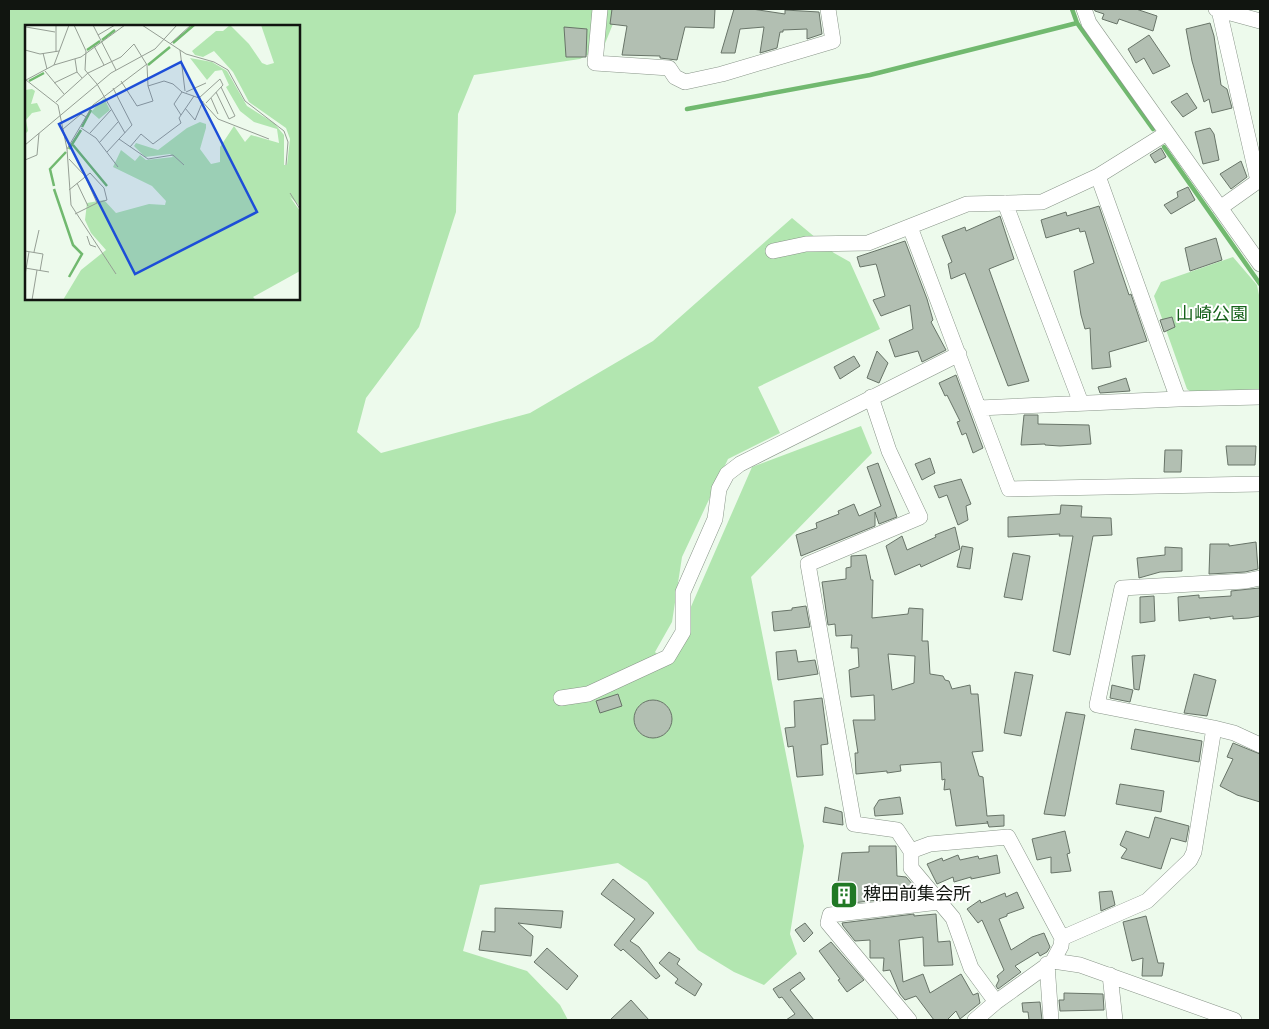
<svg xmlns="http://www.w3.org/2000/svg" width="1269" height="1029" font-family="Overpass,'Noto Sans JP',sans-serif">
<rect width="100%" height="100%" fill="#edfaec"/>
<path fill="#b2e6b0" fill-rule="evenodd" d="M9,9H619L604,46L580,59L474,75L458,114L456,212L419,327L366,398L357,432L381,453L530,413L653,341L792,218L834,253L850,262L880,329L758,387L780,433L728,459L682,557L672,622L655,652L668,665L687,640L690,609L752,467L861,426L872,453L751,577L804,846L790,934L797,954L764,985L734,972L698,950L647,882L618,863L480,885L463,951L527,971L560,1005L568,1020H9ZM26,26H299V299H26Z
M1233,257L1257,285L1260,300V392L1194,394L1187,389L1154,296L1161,282Z"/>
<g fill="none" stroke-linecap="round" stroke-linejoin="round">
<path stroke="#71b96f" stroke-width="4.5" d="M1072,9L1077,23L1153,129
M687,109L870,75L1077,23
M1164,147L1260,284"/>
</g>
<path fill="#b2bfb2" stroke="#687468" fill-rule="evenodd" d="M612,9H715L714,28L685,27L677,60L660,58V56L622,55L627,26L610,24Z
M734,9H752L785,14V10L819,12L822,34L807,39V29L783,30V32H780L777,48L760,53L764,27L740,29L735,53H721Z
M1094,9H1136L1157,16L1153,31L1119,19L1117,24L1102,19L1104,14L1095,11Z
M1210,23L1214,36L1221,85L1227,89L1232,108L1212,113L1209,99L1204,102L1192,61L1186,29Z
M564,27L587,29L586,57H566Z
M1149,35L1170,66L1153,74L1144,58L1136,63L1128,49Z
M1187,93L1197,108L1183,117L1171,102Z
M1210,128L1214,134L1219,160L1203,164L1195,132Z
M1161,148L1166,157L1155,163L1150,155Z
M1241,161L1247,177L1231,189L1220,174Z
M1188,187L1195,200L1171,214L1164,205L1178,197L1177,192Z
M1099,206L1129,295L1131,294L1147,341L1109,352L1111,367L1092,369L1090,328L1085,329L1081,315L1074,271L1094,263L1085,231L1080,232L1079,228L1046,238L1041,220L1066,212L1067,216Z
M1000,216L1014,259L989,269L1029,381L1008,386L965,273L951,279L948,264L952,262L942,236L965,227L966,231Z
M1216,238L1222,260L1190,271L1185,248Z
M905,241L927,299L933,320L931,322L946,350L922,362L918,351L895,357L889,340L913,329L910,305L881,316L873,300L885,296L877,267L876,264L860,267L857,257Z
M1172,317L1175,327L1164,332L1160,320Z
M877,351L888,363L879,383L867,378Z
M854,356L860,366L840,379L834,367Z
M956,375L983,448L973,453L966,433L962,435L957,422L960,421L947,395L945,396L939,383Z
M1126,378L1130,391L1100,393L1098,387Z
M1024,415H1038V424L1089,425L1091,444L1060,446L1045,445V444L1021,445Z
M1226,446H1256L1255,465H1228Z
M1165,450H1182L1181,472H1164Z
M930,458L935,473L922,480L915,464Z
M878,463L897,517L879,524L875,512V526L801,556L796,535L817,528L816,523L839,514L838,511L854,504L859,516L881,506L867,467Z
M961,479L971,504L966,506L968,520L958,525L947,495L939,498L934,486Z
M1061,505L1082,506L1081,517L1111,518L1112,535L1093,536L1070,655L1053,651L1073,536H1059L1060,534L1008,537V517L1060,514Z
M955,527L960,549L921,567L920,564L895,575L886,546L902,536L907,550L936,537L935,535Z
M1256,542L1258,569L1245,572L1209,574L1210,544H1229V546Z
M962,546L973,548L970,569L957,567Z
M1165,547L1182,548V571L1160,572L1139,578L1137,558L1165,555Z
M1013,553L1030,556L1022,600L1004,597Z
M866,555L871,580H873L872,618L908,614L909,608L923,609L922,641H928L930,674L943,676L945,680L949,681L952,689L970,685L971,694H978L983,751L972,752L979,776L983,777L987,816L1004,815V826L989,827L987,821L988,823L956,826L950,789L944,790L945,779L942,780L941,762L900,765L901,771L887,773V771L856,774L855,753H858L853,720H875L874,695L851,697L849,670L859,667L858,648H851L852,635L836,636L835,624L828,625L822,582L846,579V568L851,567V556ZM888,654L915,656L914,683L892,690Z
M1259,588L1260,590V616L1249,618L1233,619V616L1210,619V617L1179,621L1178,597L1199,595V598L1231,596V591Z
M1154,596L1155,621L1140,623V597Z
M806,606L810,627L774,631L772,612L792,610V608Z
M796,650L798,662L815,660L818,674L778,680L776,652Z
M1145,655L1139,690L1134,689L1132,656Z
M1015,672L1033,675L1021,736L1004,733Z
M1194,674L1216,680L1207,716L1184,713Z
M1112,685L1133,690L1130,702L1110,698Z
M618,694L622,706L600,713L596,701Z
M822,698L828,744L821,745L823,775L797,777L793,746L788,747L785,728L795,727L794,701Z
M634 719a19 19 0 1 1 38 0a19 19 0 1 1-38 0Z
M1066,712L1085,715L1065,816L1044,814Z
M1135,729L1202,741L1199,762L1131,749Z
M1233,743L1260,754V802L1237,795L1220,786L1233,759L1227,757Z
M1120,784L1164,791L1161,812L1116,804Z
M900,797L903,814L875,816L874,808L879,800Z
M825,807L842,812L843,825L823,822Z
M1155,817L1189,826L1186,842L1171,838L1161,869L1121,858L1127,849L1120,845L1126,831L1149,838Z
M1065,831L1070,853L1067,854L1071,871L1051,873V857L1037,860L1032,839Z
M869,846H896L897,876L906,877L914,886V896L834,905L836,882H838L842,853L869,852Z
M958,855L960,860L978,856L979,859L997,855L1000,873L976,878L971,879V877L954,882L953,877L937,884L927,864L942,858L943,861Z
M613,879L654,913L630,941L639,947L660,976L656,979L623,949L621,951L614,945L635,919L601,894Z
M1112,891L1115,905L1101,911L1099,892Z
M1017,892L1024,908L1007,914V916L999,919L1011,950L1032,937L1044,933L1050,947L1047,952L1040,956L1038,952L1015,966L1021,972L998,989L996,986L999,980L997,976L1004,970L982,920L978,923L967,909L980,900L981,903L1005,893L1006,897Z
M495,908L563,911L561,928L518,923L533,936L531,956L479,950L482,931L495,932Z
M914,914V916L936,914L938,942L950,941L953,965L924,966L923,937L899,940L903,982L923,974L930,993L961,974L973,995L978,993L980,1003L960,1019L956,1011L947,1020H934L916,996L905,1000L900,994L890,970L883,971L884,958H870V940L855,941L843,926L842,923Z
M1146,916L1158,963H1164L1162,976H1142L1143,958L1132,961L1123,922Z
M805,923L813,933L804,942L795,930Z
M831,942L864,980L847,992L838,980L840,979L819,951Z
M547,948L578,976L567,990L534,962Z
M669,952L680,959L677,964L702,984L695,996L675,983L678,979L659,963Z
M800,972L805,979L790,990L814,1020H786L795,1014L782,997L779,998L773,989Z
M1064,993L1103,994L1104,1010L1060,1011L1059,1000H1064Z
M631,1000L649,1020H610Z
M1040,1002L1042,1020H1029L1028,1012H1023L1022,1003Z"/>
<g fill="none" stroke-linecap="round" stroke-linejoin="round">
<g stroke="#899589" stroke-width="16">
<path id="minor" d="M600,9L595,63L669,68L675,77L685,82L722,74L833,41L828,9
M1084,9L1089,23L1260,264
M1216,9L1260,21
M1219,10L1258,181L1220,208
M1098,176L1178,399
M1005,203L1081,403
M910,227L1009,489L1260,484
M773,251L806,244L868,243L967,204L1042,202L1098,176L1167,133
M871,397L889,451L920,517L808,564L854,824L897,830L911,851V868L953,918L971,968L996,1002
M979,408L1178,399L1260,397
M561,698L588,694L668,657L683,632V592L715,519L719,489L727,474L740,464L959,354
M1214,728L1097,705L1122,588L1246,581L1260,578
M911,851L930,844L1008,837L1062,938
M1053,961L1080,965L1234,1020
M1047,964L1051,1020
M1110,975L1115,1020
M909,1020L828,923L830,915L939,902
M975,1020L996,1002L1053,961L1061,946L1062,938L1147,901L1190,860L1194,852L1214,728L1234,733L1260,745"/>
</g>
<use href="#minor" stroke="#fff" stroke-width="15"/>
</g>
<defs>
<g id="building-square" transform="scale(1.4375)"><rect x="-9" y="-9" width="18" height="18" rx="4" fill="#217825" stroke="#fff"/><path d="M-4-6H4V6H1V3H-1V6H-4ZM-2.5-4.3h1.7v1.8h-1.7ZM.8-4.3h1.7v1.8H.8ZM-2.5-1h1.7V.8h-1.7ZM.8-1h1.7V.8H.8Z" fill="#fff"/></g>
</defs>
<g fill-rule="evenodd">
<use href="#building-square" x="844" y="895"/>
</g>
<g text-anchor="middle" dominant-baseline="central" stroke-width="4" stroke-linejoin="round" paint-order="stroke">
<g font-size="18" fill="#17621b" stroke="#fff">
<text x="1212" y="315">山崎公園</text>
</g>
<g font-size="18" fill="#111510" stroke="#fff" text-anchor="start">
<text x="863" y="895">稗田前集会所</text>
</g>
</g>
<g transform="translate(25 25)">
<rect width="275" height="275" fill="#edfaec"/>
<path d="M205,0L224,19L237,38L242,40L249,38L236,0H275V181L265,172L275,186V246L228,272L231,275H38L56,245L81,225L66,208L60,195L62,178L79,175L91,188L124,179L140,180L141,176L127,161L88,142L96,125L110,136L115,130L121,135L148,132L145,129L120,132L109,121L111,118L133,125L162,103L175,97L181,99V103L175,124L186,139L195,137V122L209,101L220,117L226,110L254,118L252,104L229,97L215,86L201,62L204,60L197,45L190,46L182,55L165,33L187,37L202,46L222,81L249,98L259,110V140H262L265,114L261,103L224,77L208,47L189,26L178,32L170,30L167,26L191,6H198ZM7,64L10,66L6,79L12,78L16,86L7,88L1,95L3,106L0,109V65ZM79,73L85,85L74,94L66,87Z" fill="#b2e6b0"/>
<path fill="none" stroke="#71b96f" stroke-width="2.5" d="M77,15L90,5M148,18L169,0M62,25L75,16M123,40L145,22M4,56L19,48M57,102L66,85M48,120L82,161M44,124L56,105M29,161L25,144L41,127M29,164L48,220L57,229L44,252"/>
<path fill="none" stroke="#959e94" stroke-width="1" d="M31,0V27M49,0L61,26L60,45L72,59L100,108M68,0L91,45M117,0L161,29L189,37L203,45L220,76L259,106L263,117L261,140M1,2L30,7M73,10L90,0M145,19L166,0M69,21L79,40M0,25L15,29L34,26M155,25L160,66M18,28L22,44M50,34L52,47L57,53M29,40L44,0M20,46L39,69M1,55L33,80L42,124L46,180L91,249M1,55L29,40L56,32L100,0M96,56L112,81L128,76L123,61M29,58L52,47M161,67L181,58M191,67L204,94L210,91L196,62M174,73L195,54L198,60L181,78M186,73L193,89M31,77L63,48L96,32L109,19L122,40L123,61L139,56L148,59L157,67L174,73L193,94L244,114M160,83L170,95L178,76M156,90L149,79L157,67M56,103L71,113L93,142M38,104L56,89L61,92M65,108L86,85M94,114L123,134L148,130L159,140M74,118L93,97M0,120L86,48L130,24L152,0M105,122L116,109L128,119L156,98L154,93L169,71M42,124L68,80L122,39M82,127L107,100L88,63M44,134L60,151L72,178L50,189M0,135L12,130L14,108M52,158L63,181M44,165L65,148L79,163L82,175L72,178M265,168L275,184M62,211L65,220L71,222M0,226L18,229L15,246M9,227L14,205M0,243L24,247M0,250L4,227M7,275L12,245"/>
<path fill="#1d4ed8" fill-opacity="0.15" stroke="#1d4ed8" stroke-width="2.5" d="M156,37L232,187L110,249L34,99Z"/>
<rect width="275" height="275" fill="none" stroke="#111510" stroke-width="2.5"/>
</g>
<rect width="1269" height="1029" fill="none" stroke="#111510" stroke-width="20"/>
</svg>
